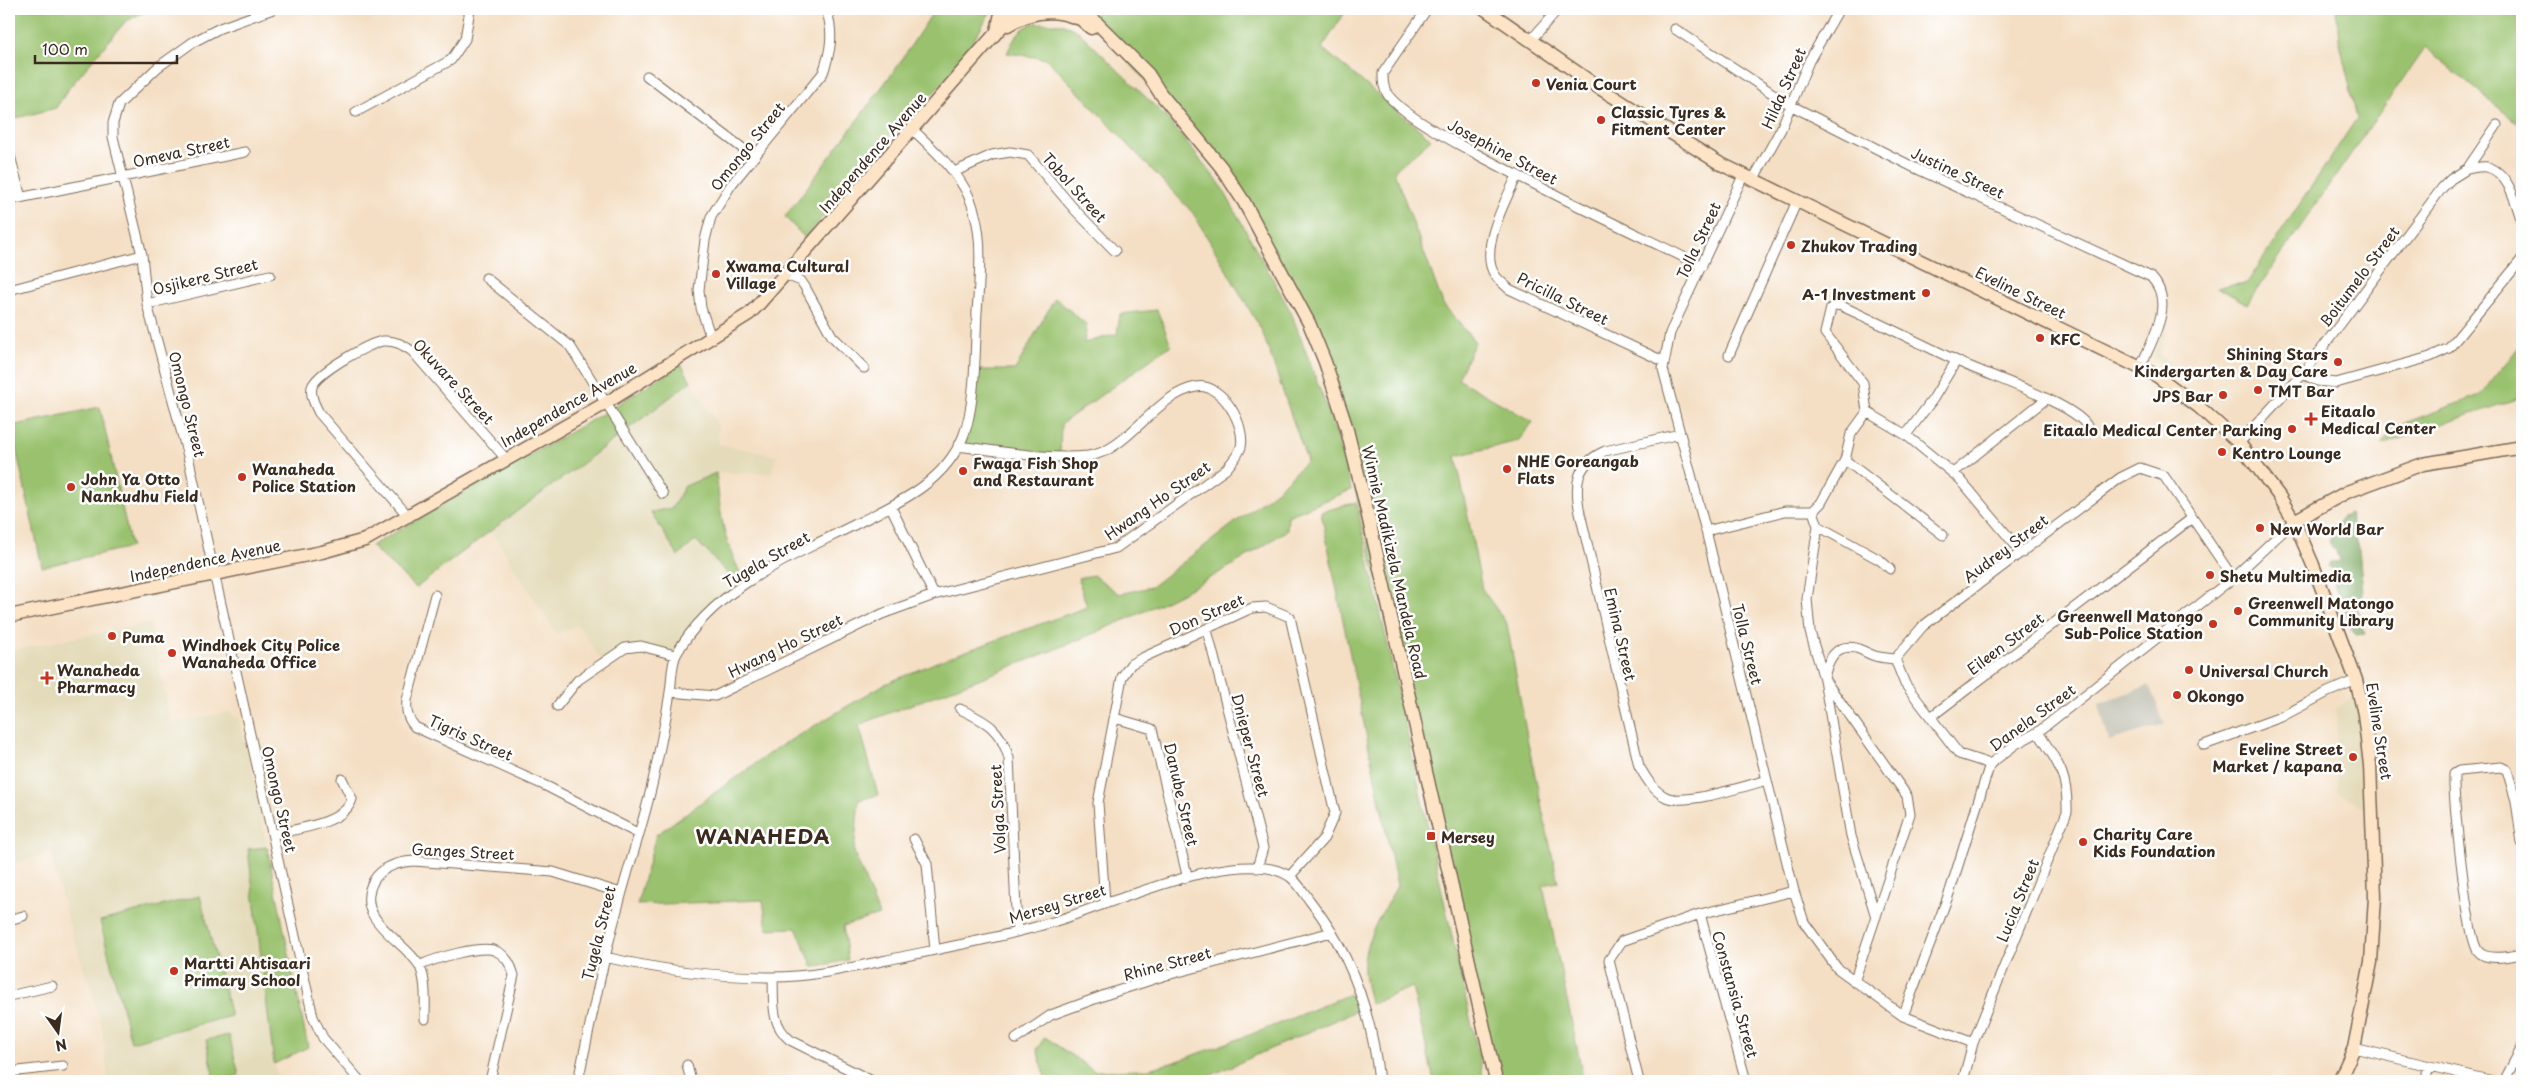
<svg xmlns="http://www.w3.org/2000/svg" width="2531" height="1090" font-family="'Playpen Sans',sans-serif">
<rect width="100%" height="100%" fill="#fff"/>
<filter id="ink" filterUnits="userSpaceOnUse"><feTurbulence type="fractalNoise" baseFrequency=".02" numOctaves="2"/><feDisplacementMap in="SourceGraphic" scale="10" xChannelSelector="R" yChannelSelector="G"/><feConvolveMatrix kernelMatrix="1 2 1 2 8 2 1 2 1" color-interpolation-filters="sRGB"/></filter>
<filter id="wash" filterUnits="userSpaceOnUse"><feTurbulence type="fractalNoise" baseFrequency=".0096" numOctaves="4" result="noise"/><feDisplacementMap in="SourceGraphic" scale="20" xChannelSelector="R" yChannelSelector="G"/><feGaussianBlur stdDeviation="1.12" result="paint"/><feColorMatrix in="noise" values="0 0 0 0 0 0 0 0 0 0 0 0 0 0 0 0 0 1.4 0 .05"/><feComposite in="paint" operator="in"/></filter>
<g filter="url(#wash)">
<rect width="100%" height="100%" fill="#f4dfc4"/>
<path fill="#e4dbba" d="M2159,332H2165L2160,355L2188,378L2183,382L2155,360L2154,354Z
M691,381L718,425L719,444L777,456L771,473H716L677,499L672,508L663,511L678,555L696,540L740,587L708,612L675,655L625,648L603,663L578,625L556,634L490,529L616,441Z
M150,623L171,724L229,712L239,720L254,780L267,847L248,849L274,1064L280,1081H108L102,1025L67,917L50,853L9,865V651Z
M2359,694L2374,814L2337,791L2336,708Z"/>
<path fill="#c6c5b8" d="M2149,685L2165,724L2109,741L2099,704Z"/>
<path fill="#9ac26e" stroke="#6a7646" d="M9,9H149L125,22L69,88L56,108L9,120Z
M935,9H992L970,46L943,83L897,127L805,238L785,217L899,64Z
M1083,9H1347L1322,48L1431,139L1394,171L1443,304L1475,342L1458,379L1533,422L1518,441L1456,456L1482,589L1507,624L1528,743L1558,882L1543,885L1584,1081H1496L1325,362L1221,167Z
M2336,9H2517L2522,16V127L2425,47L2247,304L2217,287L2247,283L2357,118L2339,39Z
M1035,23L1064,24L1079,32L1164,115L1220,184L1291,312L1341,446L1351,490L1288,516L1287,530C1160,620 1003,667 859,725L878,795L859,800L854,852L879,915L843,926L848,960L813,967L796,928L767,929L763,900L637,905L656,835L774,750L883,685L939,661L1087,607L1078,578L1093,575L1119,594L1151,587L1276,491L1307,461L1262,331L1193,213L1047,59L1007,53C1014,39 1019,27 1035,23Z
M1055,298L1087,325L1084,343L1117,334L1120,314L1157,310L1171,345L1061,424L1060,455L958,446L963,436L974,370H1015Z
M2522,343V397L2381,445L2394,427L2480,395Z
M681,364L691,381C601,452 506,517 416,588L371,546L604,413Z
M100,407L131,547L42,567L11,426Z
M716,473C721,518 723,543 746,583L740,587L696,540L678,556L651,512L672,508L685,486Z
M1356,502L1484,1081H1434L1412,987L1371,1004C1368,994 1365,984 1364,973C1361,942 1383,912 1397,886L1321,512Z
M267,847L308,1047L274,1064L248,849Z
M200,896L231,1016L131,1042L100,921Z
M1350,994L1356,1011L1198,1081H1046L1037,1049L1045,1037L1094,1071L1144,1070L1175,1062L1263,1030Z
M229,1035L239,1075L215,1081L206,1040Z"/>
<path fill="#7ba861" stroke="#5b6940" d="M2349,513L2359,548L2363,592L2361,598L2355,600L2360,615L2364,618L2365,622L2361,625L2365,634L2356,635L2349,627L2343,604L2335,588V571L2327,566L2330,562H2339L2336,551L2329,542L2342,516Z"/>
</g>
<g filter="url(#ink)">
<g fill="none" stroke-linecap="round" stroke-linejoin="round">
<g stroke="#7c6958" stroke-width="11">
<path id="street" d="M273,9L220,28L193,42L158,67L119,104L113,123V137L142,255L147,304L188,456L313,1017L323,1038L360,1081
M1427,9L1383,73C1383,81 1383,88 1388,95C1403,115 1450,140 1473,152C1548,193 1626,229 1702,266
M1675,29L1790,105L1913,167L2151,277C2176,302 2152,340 2140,368
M1531,40L1558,9
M647,76L754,157
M356,112L451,60L465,39L470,9
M9,152L21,198
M2467,169C2473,168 2481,166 2487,167C2509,172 2516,204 2522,222
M954,172L992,155L1010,152L1028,155L1075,210L1115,251
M1517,176C1506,199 1478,251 1495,275C1498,280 1504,284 1509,289L1663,361
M1743,176L1670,333L1663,369L1706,531L1794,891L1804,922L1837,968L1903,1016L1973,1043
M1753,180L1781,129L1809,61L1839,9
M9,200L245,152
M786,275L801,281L805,287L832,336L864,368
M486,278L570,346L663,494
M9,290L142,255
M147,304L270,275
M711,338L701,308L699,290L705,240L711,217L731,185L823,73C831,51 834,32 826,9
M1729,355L1797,201
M2303,374L2317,381L2336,383L2430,357L2449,348L2522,259
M1867,412L1906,435L1960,479L2022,553
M1680,434L1605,451C1576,464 1574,484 1580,513L1639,766C1646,778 1653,791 1666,797C1684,806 1746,786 1767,780
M1906,435L1933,399L1956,361
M2239,443L2303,374L2442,188L2451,179L2467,169L2497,125
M1845,460L1943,535
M1953,473L2046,399
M891,507L934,595
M1813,511L1818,526L1807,599L1810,632L1824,679L1851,836L1876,917
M409,517L319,413C315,405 310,396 312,387C316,373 369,343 383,341C395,340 403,345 412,351L506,459
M1818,526L1880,560L1890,569
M1706,531L1785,511H1813L1821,503L1845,460L1851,434L1867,412L1863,383L1825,333L1831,308L1837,304C1877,322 1915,341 1955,360C1983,374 2074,403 2087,426
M435,595L407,700C406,711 407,718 415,727L548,787L639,834
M1207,630L1263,848L1257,868
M670,692L715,696L882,614L934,595L1116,548L1226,469C1232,462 1238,456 1241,447C1246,425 1222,382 1196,387C1154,395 1129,451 1088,456C1046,460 1000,451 958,446
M557,706L578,680L625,648L641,646L675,655
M960,709C987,722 1000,728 1009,758L1017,931
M1932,716L2191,519
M1115,718L1152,729L1187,875
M2204,745L2281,717L2328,692L2356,680
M1990,764L1959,754L1905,684L1895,659L1923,626L2120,478L2140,468L2164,476L2233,578
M274,834C296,829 345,824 352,799L342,779
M914,839L927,864L935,950
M2522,843L2516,801L2507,770L2501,767L2459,771L2454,774C2453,798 2467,937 2478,951C2486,962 2511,956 2522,954
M1105,903L1098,803L1122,677L1131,664L1142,658L1252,608L1266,607L1290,617L1335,813L1324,838L1290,876
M1700,914L1794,891
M9,920L23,916
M605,957C660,970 715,977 772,977C814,977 855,967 896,958C949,947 1004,937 1056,921C1078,914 1100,905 1122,898C1161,884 1251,851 1289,876C1297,881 1304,893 1310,901C1352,954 1372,1015 1379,1081
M419,966C433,959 482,944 496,951C506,955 511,965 514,975L490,1081
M773,977C774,1002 770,1023 790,1040L872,1081
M1854,982L1910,814L1907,796L1824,679C1827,662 1834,643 1856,648C1863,650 1868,654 1875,656C1881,658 1888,658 1895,659
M9,996L52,986
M1903,1016L1950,891L1990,764L2016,744L2038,732L2233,578L2294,521
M425,1019C425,1003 427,980 419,965C403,939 352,919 374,880C383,866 399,862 414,861L553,872L621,893
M1016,1039L1051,1015L1108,994L1163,976L1332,932
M2354,1048L2493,1081
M687,1065L691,1081
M9,1072L63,1066
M578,1081C591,1022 602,962 619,903C630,861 645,819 654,776C660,748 666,720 670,692C672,680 671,663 677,653C715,586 796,555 860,522C902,501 944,482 963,437C976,405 975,347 977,312C980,270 986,221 962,184C949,163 930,146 912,129
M1639,1081L1609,960L1622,941L1700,914L1746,1081
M1963,1081L1973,1043L2067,812C2068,774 2058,763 2038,732
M2426,1081L2428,1066
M2504,1081L2522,1047"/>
</g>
<g stroke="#7c6958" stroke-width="15">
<path id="secondary" d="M1069,9L1091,28
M1083,9L1148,74L1160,93L1221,167L1244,202L1309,323L1325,362L1346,426L1364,498L1496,1081
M1485,9L1601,89L1719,163L2157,376L2199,407L2239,443L2279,496L2294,521L2313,565L2356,680L2364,714L2370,765L2375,897L2371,962L2363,1003L2354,1048L2339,1081
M1008,25C1030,11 1053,8 1077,18
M997,31L1002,9
M2294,521L2347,492L2423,464L2522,447
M9,616L322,552L365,540L606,403L749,314L757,306L1017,9"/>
</g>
<use href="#street" stroke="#fff" stroke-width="9"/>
<use href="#secondary" stroke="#fee4c6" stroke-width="12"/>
</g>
</g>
<g fill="#c8321e" stroke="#fff" stroke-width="2">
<circle cx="1536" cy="83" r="5"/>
<circle cx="1601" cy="120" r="5"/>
<circle cx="1791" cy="245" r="5"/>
<circle cx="716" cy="274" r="5"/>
<circle cx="1926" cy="293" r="5"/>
<circle cx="2040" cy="338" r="5"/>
<circle cx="2338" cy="362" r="5"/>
<circle cx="2258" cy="390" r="5"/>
<circle cx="2223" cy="395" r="5"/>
<path d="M2308.5 411.5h5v5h5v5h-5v5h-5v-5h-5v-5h5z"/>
<circle cx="2292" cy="429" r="5"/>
<circle cx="2222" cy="452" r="5"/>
<circle cx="1507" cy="469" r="5"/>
<circle cx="963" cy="471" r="5"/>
<circle cx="242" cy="477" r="5"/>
<circle cx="71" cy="487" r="5"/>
<circle cx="2260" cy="528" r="5"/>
<circle cx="2210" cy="575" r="5"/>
<circle cx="2238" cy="611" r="5"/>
<circle cx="2213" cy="624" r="5"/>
<circle cx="112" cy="636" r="5"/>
<circle cx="172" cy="653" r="5"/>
<circle cx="2189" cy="670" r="5"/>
<path d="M44.5 670.5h5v5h5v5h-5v5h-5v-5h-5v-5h5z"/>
<circle cx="2177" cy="695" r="5"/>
<circle cx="2353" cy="757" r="5"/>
<rect x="1426" y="831" width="10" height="10" rx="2.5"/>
<circle cx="2083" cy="842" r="5"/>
<circle cx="174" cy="971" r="5"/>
</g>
<g text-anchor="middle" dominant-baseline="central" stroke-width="5" stroke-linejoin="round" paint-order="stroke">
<g font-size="15" font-weight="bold" fill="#3b2a1e" stroke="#fff" text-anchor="start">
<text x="1546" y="83">Venia Court</text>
<text x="1611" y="111">Classic Tyres &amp;<tspan x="1611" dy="17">Fitment Center</tspan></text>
<text x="1801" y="245">Zhukov Trading</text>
<text x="726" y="265">Xwama Cultural<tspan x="726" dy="17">Village</tspan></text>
<text x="1916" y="293" text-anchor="end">A-1 Investment</text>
<text x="2050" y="338">KFC</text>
<text x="2328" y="353" text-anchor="end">Shining Stars<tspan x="2328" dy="17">Kindergarten &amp; Day Care</tspan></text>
<text x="2268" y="390">TMT Bar</text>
<text x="2213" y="395" text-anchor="end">JPS Bar</text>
<text x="2321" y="410">Eitaalo<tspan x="2321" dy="17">Medical Center</tspan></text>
<text x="2282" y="429" text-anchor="end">Eitaalo Medical Center Parking</text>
<text x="2232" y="452">Kentro Lounge</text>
<text x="1517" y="460">NHE Goreangab<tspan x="1517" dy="17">Flats</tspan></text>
<text x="973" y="462">Fwaga Fish Shop<tspan x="973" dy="17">and Restaurant</tspan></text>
<text x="252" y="468">Wanaheda<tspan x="252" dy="17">Police Station</tspan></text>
<text x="81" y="478">John Ya Otto<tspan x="81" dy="17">Nankudhu Field</tspan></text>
<text x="2270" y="528">New World Bar</text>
<text x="2220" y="575">Shetu Multimedia</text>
<text x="2248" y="602">Greenwell Matongo<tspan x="2248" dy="17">Community Library</tspan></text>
<text x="2203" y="615" text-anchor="end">Greenwell Matongo<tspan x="2203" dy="17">Sub-Police Station</tspan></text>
<text x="122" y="636">Puma</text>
<text x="182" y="644">Windhoek City Police<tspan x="182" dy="17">Wanaheda Office</tspan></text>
<text x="57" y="669">Wanaheda<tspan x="57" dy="17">Pharmacy</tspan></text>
<text x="2199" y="670">Universal Church</text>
<text x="2187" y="695">Okongo</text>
<text x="2343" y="748" text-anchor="end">Eveline Street<tspan x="2343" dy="17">Market / kapana</tspan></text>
<text x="2093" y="833">Charity Care<tspan x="2093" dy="17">Kids Foundation</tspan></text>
<text x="1441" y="836">Mersey</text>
<text x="184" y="962">Martti Ahtisaari<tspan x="184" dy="17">Primary School</tspan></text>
</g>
<g font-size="15" fill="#3b2a1e" stroke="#fff">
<text transform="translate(1783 88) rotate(-66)">Hilda Street</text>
<text transform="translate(747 146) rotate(-51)">Omongo Street</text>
<text transform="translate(181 151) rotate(-12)">Omeva Street</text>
<text transform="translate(1503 151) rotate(28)">Josephine Street</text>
<text transform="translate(872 152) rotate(-49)">Independence Avenue</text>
<text transform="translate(1958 172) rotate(25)">Justine Street</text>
<text transform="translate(1075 187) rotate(48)">Tobol Street</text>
<text transform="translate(1698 240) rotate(-65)">Tolla Street</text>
<text transform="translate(205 276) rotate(-14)">Osjikere Street</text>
<text transform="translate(2359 276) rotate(-53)">Boitumelo Street</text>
<text transform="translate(2021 292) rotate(26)">Eveline Street</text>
<text transform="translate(1563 298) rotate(26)">Pricilla Street</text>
<text transform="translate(454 381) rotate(47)">Okuvare Street</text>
<text transform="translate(188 404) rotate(76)">Omongo Street</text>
<text transform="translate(568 404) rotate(-30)">Independence Avenue</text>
<text transform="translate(1157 500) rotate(-35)">Hwang Ho Street</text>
<text transform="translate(2005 548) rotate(-37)">Audrey Street</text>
<text transform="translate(766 559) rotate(-30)">Tugela Street</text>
<text transform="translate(205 560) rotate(-12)">Independence Avenue</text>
<text transform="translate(1395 562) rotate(77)">Winnie Madikizela Mandela Road</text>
<text transform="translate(1206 614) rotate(-24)">Don Street</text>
<text transform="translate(1621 634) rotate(77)">Emina Street</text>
<text transform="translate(2005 643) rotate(-37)">Eileen Street</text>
<text transform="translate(1748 644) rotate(76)">Tolla Street</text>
<text transform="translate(785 645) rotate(-26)">Hwang Ho Street</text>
<text transform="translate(2032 717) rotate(-36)">Danela Street</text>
<text transform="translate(2380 731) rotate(81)">Eveline Street</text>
<text transform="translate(471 737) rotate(24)">Tigris Street</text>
<text transform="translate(1251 745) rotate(75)">Dnieper Street</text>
<text transform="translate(1182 794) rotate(77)">Danube Street</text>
<text transform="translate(280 799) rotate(77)">Omongo Street</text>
<text transform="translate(997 809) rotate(-93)">Volga Street</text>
<text transform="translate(463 851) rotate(3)">Ganges Street</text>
<text transform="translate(2017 900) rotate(-68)">Lucia Street</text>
<text transform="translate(1057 903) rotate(-17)">Mersey Street</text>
<text transform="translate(598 933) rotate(-76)">Tugela Street</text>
<text transform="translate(1167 963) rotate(-15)">Rhine Street</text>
<text transform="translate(1736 994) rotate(74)">Constansia Street</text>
</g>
<g font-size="20" font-weight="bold" letter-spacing="1" fill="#3b2a1e" stroke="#fff">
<text x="763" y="836">WANAHEDA</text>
</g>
</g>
<rect width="2531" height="1090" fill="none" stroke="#fff" stroke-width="30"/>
<g transform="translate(58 1032) rotate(166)" stroke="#ffffff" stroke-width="4" paint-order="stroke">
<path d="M0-4L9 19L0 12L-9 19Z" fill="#3b2a1e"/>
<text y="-8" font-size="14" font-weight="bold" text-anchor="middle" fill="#3b2a1e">N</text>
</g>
<path d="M35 55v8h142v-8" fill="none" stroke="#3b2a1e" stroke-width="2.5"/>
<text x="42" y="55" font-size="15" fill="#3b2a1e" stroke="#ffffff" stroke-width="4" paint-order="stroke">100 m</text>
</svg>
